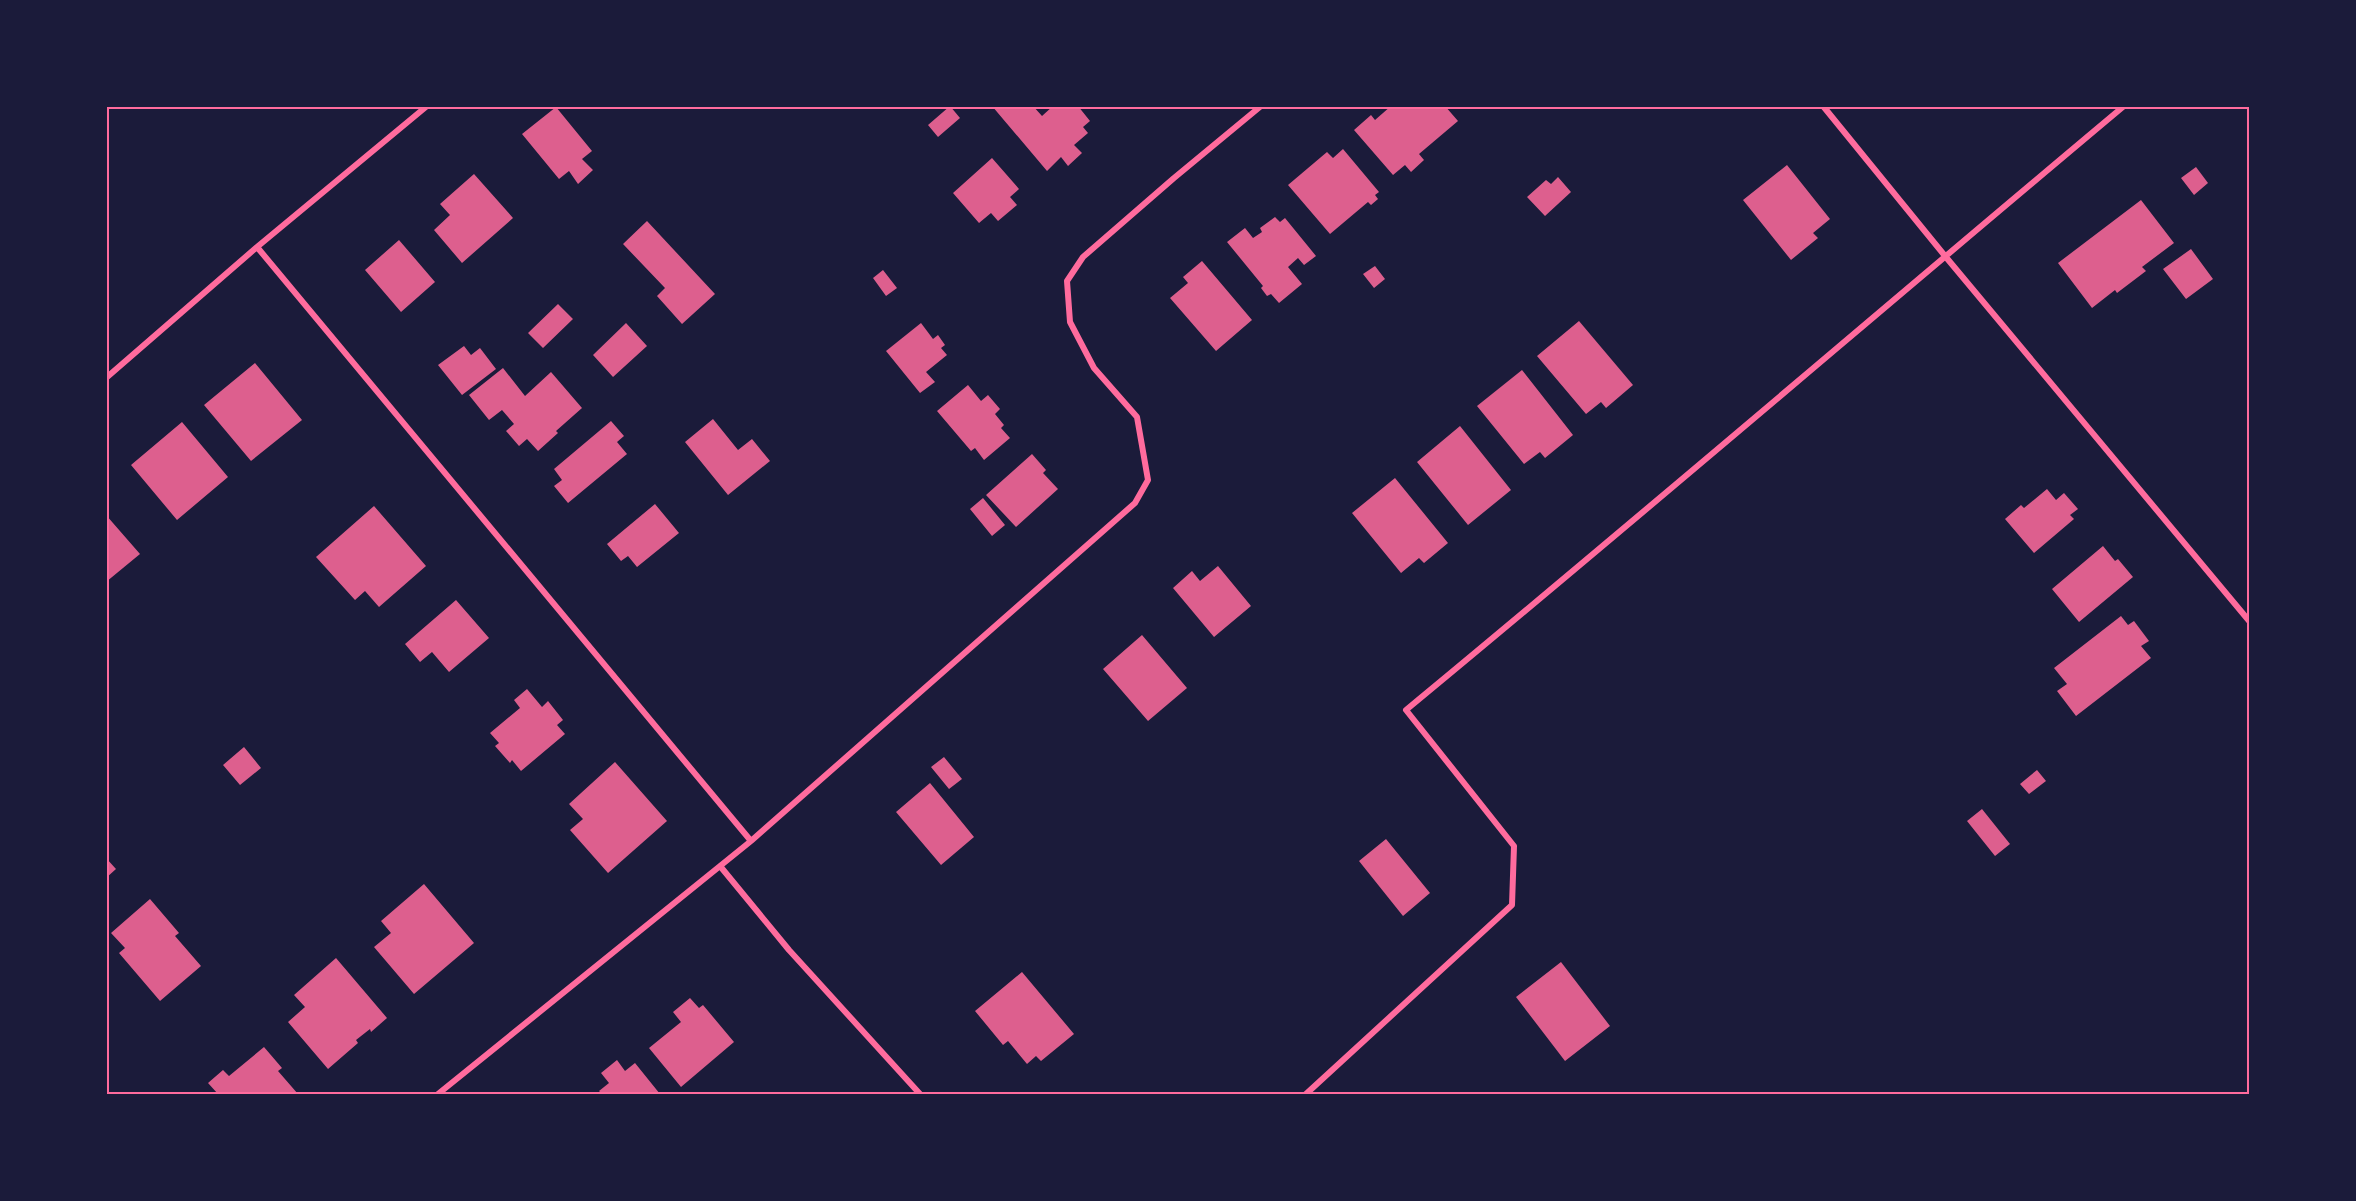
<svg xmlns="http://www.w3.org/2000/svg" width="2356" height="1201" font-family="'Noto Sans',sans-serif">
<rect width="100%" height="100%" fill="#1b1b3a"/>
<path fill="#dd5f8e" d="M950,106L960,118L938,137L928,125Z
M992,106H1033L1042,116L1053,106H1078L1090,121L1083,127L1088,133L1074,145L1082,153L1068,166L1061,157L1047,171Z
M1391,106H1445L1458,121L1419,154L1424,160L1411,172L1405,165L1393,175L1354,130L1371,115L1375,120Z
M556,107L592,151L582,159L593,170L578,184L569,171L559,179L522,134Z
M1343,149L1379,192L1375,195L1378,199L1371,205L1368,202L1330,234L1288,185L1327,152L1333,158Z
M992,158L1019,189L1010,197L1017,205L998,221L991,213L979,223L953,193Z
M1787,165L1830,219L1813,233L1818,238L1791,260L1743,200Z
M2196,167L2208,183L2194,195L2181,178Z
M474,174L513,218L462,263L434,230L450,215L440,204Z
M1558,177L1571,192L1545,216L1527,197L1546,180L1551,184Z
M2141,200L2174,243L2142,267L2146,271L2117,293L2115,290L2092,308L2058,263Z
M1275,217L1280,222L1285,218L1316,256L1304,265L1298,258L1288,267L1302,284L1279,303L1271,294L1267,296L1261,288L1263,286L1227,242L1245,228L1253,238L1262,232L1260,228Z
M647,221L715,294L682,324L657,296L665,288L623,244Z
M399,240L435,282L401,312L365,270Z
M2191,249L2213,279L2186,299L2163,269Z
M1202,261L1252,320L1216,351L1170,298L1188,283L1183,277Z
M1375,266L1385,279L1374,288L1363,274Z
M883,270L897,288L886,296L873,278Z
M558,304L573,319L543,348L528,333Z
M1579,321L1633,385L1606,408L1601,402L1586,414L1537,356Z
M626,323L647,346L613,377L593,355Z
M921,323L933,339L938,335L945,345L941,348L947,355L926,372L935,382L920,393L886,351Z
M464,346L471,355L480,348L496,369L462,395L438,365Z
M255,363L302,420L251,461L204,405Z
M503,368L525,396L551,372L582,408L556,431L558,433L538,451L527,439L519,446L506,431L514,424L502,410L489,420L469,395Z
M1522,370L1573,435L1545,458L1540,452L1524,464L1477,406Z
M968,385L981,401L988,395L1000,409L995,414L1004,425L1001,428L1010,438L984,460L975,448L971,451L937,411Z
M713,419L738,450L752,439L770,461L728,495L685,442Z
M611,421L624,436L617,442L627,454L568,503L554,486L562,480L554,469Z
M182,422L228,477L177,520L131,465Z
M1460,426L1511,490L1468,525L1417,462Z
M1032,454L1046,470L1043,473L1058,489L1016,527L986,495Z
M1395,478L1448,543L1424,563L1419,558L1401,573L1352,513Z
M2047,489L2056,500L2064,493L2078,509L2070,515L2074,519L2034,553L2005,519L2021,505L2024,508Z
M983,498L1005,525L992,536L970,509Z
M655,504L679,533L637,567L628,556L621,561L607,544Z
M374,506L426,566L379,607L365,591L355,600L316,557Z
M106,515L140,554L106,582Z
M2103,546L2115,561L2118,559L2133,577L2079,622L2052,589Z
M1218,566L1251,606L1214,637L1173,588L1192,571L1200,581Z
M456,600L489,638L449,672L432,652L420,662L405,644Z
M2121,616L2128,625L2134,621L2149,641L2141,646L2151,658L2076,716L2057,691L2067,684L2054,668Z
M1142,635L1187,688L1148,721L1103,669Z
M527,689L542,707L548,701L563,720L557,725L565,734L521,771L512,760L510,763L495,746L499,743L490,733L520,708L514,700Z
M244,747L261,768L240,785L223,765Z
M944,757L962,779L949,789L931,767Z
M615,762L667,821L608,873L570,830L583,819L569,804Z
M2037,770L2046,781L2029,794L2020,784Z
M930,783L974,837L941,865L896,812Z
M1982,809L2010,844L1995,856L1967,821Z
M1386,839L1430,893L1403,916L1359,861Z
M106,858L116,869L106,878Z
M424,884L474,943L414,994L374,947L391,933L381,921Z
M150,899L179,933L175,936L201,966L160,1001L119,953L125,948L111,933Z
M336,958L387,1018L371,1032L370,1029L356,1040L358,1043L328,1069L288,1022L305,1007L294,995Z
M1561,962L1610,1026L1565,1061L1516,997Z
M1022,972L1074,1034L1041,1061L1036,1056L1027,1064L1008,1041L1003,1045L975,1011Z
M690,998L699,1008L703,1005L734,1042L681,1087L649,1048L681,1022L673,1012Z
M264,1047L282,1068L278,1071L298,1094H218L208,1083L223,1070L229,1076Z
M617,1060L625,1071L635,1063L660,1094H602L599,1091L609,1083L601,1073Z"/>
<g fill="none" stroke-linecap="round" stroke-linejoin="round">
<path stroke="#ff6b9d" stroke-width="6" d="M1823,106L1945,256L2250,622
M257,247L751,841
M106,378L257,247L427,106
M720,866L789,950L920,1094
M438,1094L751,841L1135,503L1148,480L1137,417L1094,368L1070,322L1067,281L1083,257L1174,178L1261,106
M1306,1094L1512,905L1514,846L1406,710C1647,511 1884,307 2124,106"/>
</g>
<rect width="2356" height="1201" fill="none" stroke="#1b1b3a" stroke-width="216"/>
<rect x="108" y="108" width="2140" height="985" fill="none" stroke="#ff6b9d" stroke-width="2"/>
</svg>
